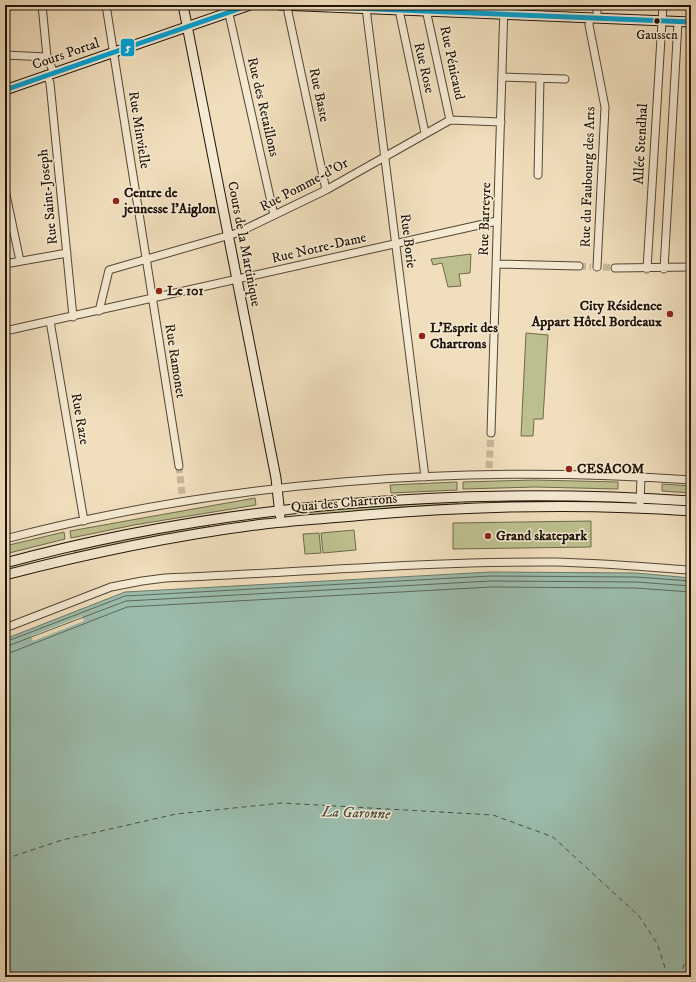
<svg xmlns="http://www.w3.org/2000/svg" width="696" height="982" font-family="'IM FELL DW Pica',serif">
<rect width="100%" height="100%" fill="#f0debc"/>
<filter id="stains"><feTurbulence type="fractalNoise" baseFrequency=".005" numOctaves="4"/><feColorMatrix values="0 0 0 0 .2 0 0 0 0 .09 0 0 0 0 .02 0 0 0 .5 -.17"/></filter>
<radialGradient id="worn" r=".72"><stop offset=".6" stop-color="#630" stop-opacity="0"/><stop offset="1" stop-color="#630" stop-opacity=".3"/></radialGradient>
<path fill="#bdc08e" stroke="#6e6a4c" d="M471,254L470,273L459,274L461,286L448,287L442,263L433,265L431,259Z
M526,333L548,335L543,419H534L533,436H521Z
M534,480L618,482V489L535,487L463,489V482Z
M457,482V490L391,493L390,485Z
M662,484L691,486V493L662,491Z
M255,498L256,505L134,525L71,538L70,531Z
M535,500L611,501V502H535L465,504V501Z
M458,501V504L302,517V512Z
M591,521V547L453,549V523Z
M208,524L209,529L75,553L74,549Z
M354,530L356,550L323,553L321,533Z
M64,532L65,539L5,554V546Z
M319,533L321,553L305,554L303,534Z"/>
<path fill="#9bbcac" stroke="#69796b" d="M491,572L636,573L691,578V977H5V639L125,592Z"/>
<path fill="#f0debc" d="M82,616L84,621L33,641L31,636Z"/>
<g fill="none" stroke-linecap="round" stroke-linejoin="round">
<path stroke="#5d685b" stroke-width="1" d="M5,642L125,596L491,576L636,577L691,581
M5,647L126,601L491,581L636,582L691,586
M5,653L12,652L127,607L491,587L635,588L691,592"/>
<path stroke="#4a4f43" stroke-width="1" stroke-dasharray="5 4" stroke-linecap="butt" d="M5,859L62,840L176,814L282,803L493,815L553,837L639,916L657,943L668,977
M679,977L691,948"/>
<path stroke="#c6b698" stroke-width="7" stroke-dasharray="7 3.5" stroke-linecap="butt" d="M579,266L591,267
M603,267L615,268
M179,466L183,503
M489,468L491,433"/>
<g stroke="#534636" stroke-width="9">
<path id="street" d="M42,5L47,57L54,73
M106,5L179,466
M227,5L274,215
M288,5V12L326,190
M425,5L450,120
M366,8L425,477
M399,10L425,133
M590,18L589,25L605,107L597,267
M597,18V5
M5,55L47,57
M47,75L50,83L73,317
M502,77L565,79
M538,175L540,78
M5,190L20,261
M5,264L67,253
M497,264L579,266
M615,268L691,267
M647,269L663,5
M664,269L678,22
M99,311L109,270L237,233L326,190L450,120L501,122
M50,321L84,521
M5,331L497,221
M491,433L504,5
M640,504L641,477
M5,539C227,481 462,464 691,480
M5,628L111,587L142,581L165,578C295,573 425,561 555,562C601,563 646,567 691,570"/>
</g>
<g stroke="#1f140a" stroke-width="11">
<path id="secondary" d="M183,5L276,478L280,515
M279,5L691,22
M5,90L250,5
M5,563C226,503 463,486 691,501
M5,575C90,553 177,535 264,524C298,520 331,518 365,515C473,506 582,503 691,511"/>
</g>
<use href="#street" stroke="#f5ead3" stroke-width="7"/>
<use href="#secondary" stroke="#f5ead3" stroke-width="9"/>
<g stroke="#f5ead3" stroke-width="8">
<path id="bus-1" d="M279,5L691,22
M5,90L250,5"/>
</g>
<use href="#bus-1" stroke="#03a1d4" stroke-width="5"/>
</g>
<circle fill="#1f140a" stroke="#f5ead3" stroke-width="1.5" cx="657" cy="21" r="3.5"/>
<g fill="#8f2418" stroke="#f5ead3" stroke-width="1.5">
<circle cx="116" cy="201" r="4"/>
<circle cx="159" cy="291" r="4"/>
<circle cx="670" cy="314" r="4"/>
<circle cx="422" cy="336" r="4"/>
<circle cx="569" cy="469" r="4"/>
<circle cx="488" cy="536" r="4"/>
</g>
<g text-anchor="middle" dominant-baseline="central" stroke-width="3" stroke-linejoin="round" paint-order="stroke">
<g font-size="13" fill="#1f140a" stroke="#f5ead3">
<text x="657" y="35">Gaussen</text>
</g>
<g font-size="14" fill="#1f140a" stroke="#f5ead3">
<text transform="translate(66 54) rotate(-19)">Cours Portal</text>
<text transform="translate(452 63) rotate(78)">Rue Pénicaud</text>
<text transform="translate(424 68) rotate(77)">Rue Rose</text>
<text transform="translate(319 95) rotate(78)">Rue Baste</text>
<text transform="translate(263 107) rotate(77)">Rue des Retaillons</text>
<text transform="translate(139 130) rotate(81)">Rue Minvielle</text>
<text transform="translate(641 144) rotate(-87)">Allée Stendhal</text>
<text transform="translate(588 177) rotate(-88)">Rue du Faubourg des Arts</text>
<text transform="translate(304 185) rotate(-28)">Rue Pomme-d'Or</text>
<text transform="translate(48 197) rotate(-96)">Rue Saint-Joseph</text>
<text transform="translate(485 219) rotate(-88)">Rue Barreyre</text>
<text transform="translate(408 241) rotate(83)">Rue Borie</text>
<text transform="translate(244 244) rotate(79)">Cours de la Martinique</text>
<text transform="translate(319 248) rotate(-13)">Rue Notre-Dame</text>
<text transform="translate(175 361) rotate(81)">Rue Ramonet</text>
<text transform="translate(80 419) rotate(80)">Rue Raze</text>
<text transform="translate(344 503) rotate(-5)">Quai des Chartrons</text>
</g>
<g font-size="14" font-weight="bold" fill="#1f140a" stroke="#f5ead3" text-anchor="start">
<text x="124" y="193">Centre de<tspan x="124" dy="16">jeunesse l'Aiglon</tspan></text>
<text x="167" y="291">Le 101</text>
<text x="662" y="306" text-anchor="end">City Résidence<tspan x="662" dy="16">Appart Hôtel Bordeaux</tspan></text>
<text x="430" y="328">L'Esprit des<tspan x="430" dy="16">Chartrons</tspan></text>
<text x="577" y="469">CESACOM</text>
<text x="496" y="536">Grand skatepark</text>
</g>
<g font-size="15" font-style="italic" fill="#4a4f43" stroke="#f5ead3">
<text transform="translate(356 813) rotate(2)">La Garonne</text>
</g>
</g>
<rect stroke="#f5ead3" stroke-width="1.5" x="120" y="38" width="15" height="19" rx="4" fill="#03a1d4"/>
<g font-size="11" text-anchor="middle" font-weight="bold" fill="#fff">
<text x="128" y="51">5</text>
</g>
<rect width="696" height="982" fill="none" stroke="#f0debc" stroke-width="20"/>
<rect x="6" y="6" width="684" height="970" fill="none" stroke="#1f140a" stroke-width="2"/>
<rect x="10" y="10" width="676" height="962" fill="none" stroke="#1f140a"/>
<rect width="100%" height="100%" filter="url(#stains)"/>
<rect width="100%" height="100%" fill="url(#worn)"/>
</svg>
